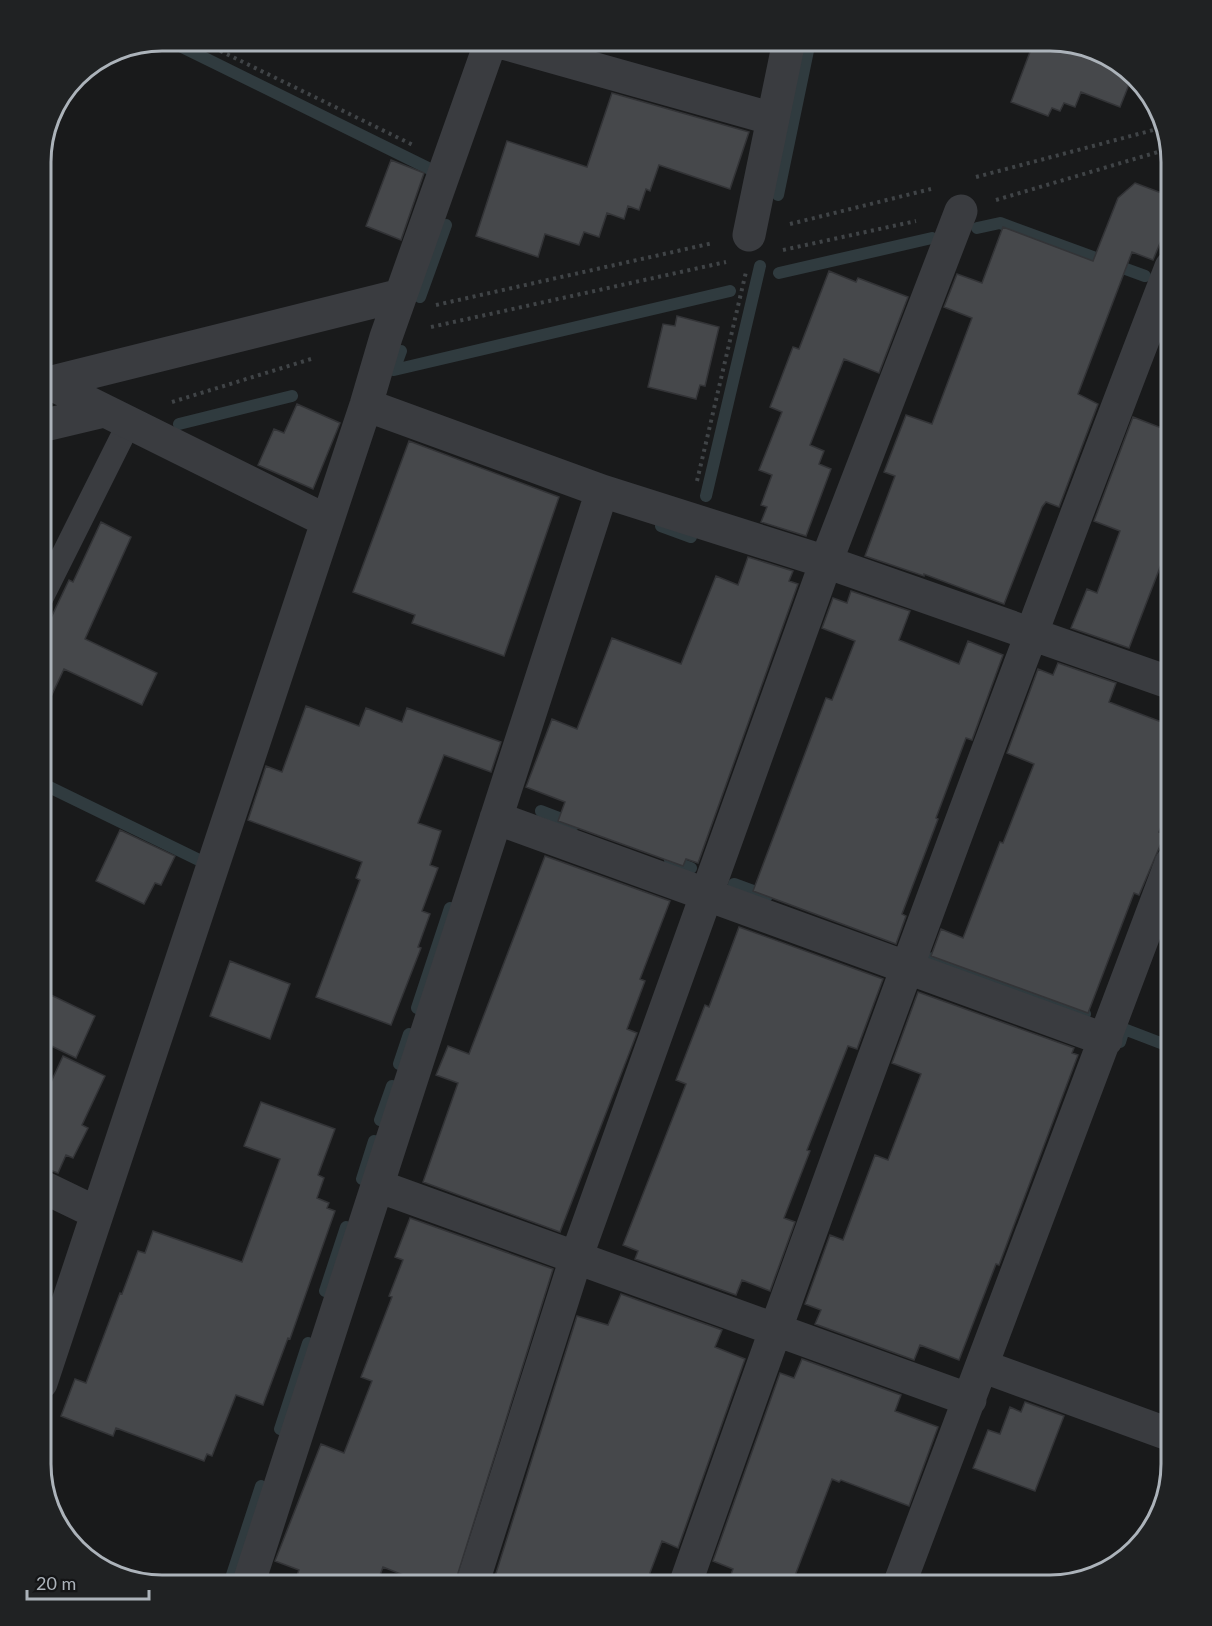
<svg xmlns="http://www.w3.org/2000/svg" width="1212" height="1626" font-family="Lato,sans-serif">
<rect width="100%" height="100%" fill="#191a1b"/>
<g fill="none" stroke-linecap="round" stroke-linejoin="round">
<path stroke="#303b3f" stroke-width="12" d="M170,41L434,171
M778,195L810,41
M977,228L1000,223L1145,276
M779,273L932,238
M420,297L446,225
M401,351L394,370L730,291
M179,424L292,396
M706,496L760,266
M661,526L691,537
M41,783L201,861
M541,811L575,824
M670,860L691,868
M734,884L767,896
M933,958L1085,1014
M417,1008L450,908
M1120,1042L1124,1029L1171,1047
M399,1064L409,1034
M380,1120L392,1086
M362,1179L374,1141
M325,1291L346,1227
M280,1429L308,1343
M230,1581L261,1486"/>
</g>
<path fill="#46484b" stroke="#333437" stroke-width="1.5" d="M1047,41H1058L1110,57L1132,77L1120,107L1081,92L1075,107L1064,103L1060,111L1052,108L1048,116L1011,102L1033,44L1044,49Z
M612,93L749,132L730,189L659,165L650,191L646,189L639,210L628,206L624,219L607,213L599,237L584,232L579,245L545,234L538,257L476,236L507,141L587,167Z
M391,160L424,173L401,240L366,226Z
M1135,183L1172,197V214L1153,260L1132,252L1078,394L1098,404L1059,507L1046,502L1042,507L1004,604L924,574V576L865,556L895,476L884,472L906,415L932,424L972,318L944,307L957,274L982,283L1003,227L1093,261L1118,198Z
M829,271L856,282L858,278L908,297L879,373L844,359L810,445L824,451L819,464L831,469L806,536L761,522L767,507L761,505L772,475L759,470L782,412L770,407L793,347L799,349Z
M677,316L719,327L705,386L700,385L696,399L648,387L663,324L675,326Z
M297,404L340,423L313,489L258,465L274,429L284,433Z
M1133,417L1172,432V536L1129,648L1071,628L1087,589L1097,593L1120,531L1094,521Z
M409,441L559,497L504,656L412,623L415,615L353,592Z
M101,522L131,537L85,639L157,673L142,705L64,669L41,718V639L69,580L73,582Z
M748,557L793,571L789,581L798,584L698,863L686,859L683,866L558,821L565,802L526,787L552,719L577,729L612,638L681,664L716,576L738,585Z
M851,591L910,611L899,640L959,664L968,641L1003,655L972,740L966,738L936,818L938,819L902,914L906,916L896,944L753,891L826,698L832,700L855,641L822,628L833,598L847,603Z
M1058,663L1116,683L1109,702L1172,726V801L1159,832L1165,834L1139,895L1134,893L1088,1013L931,956L941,929L963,938L1000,842L1003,843L1034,764L1007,753L1038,669L1053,675Z
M306,706L359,726L366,708L402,722L407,708L501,742L491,772L444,755L418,823L441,831L430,865L438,868L422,911L430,914L418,947L421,948L391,1025L316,997L360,880L356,878L362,862L248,820L266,766L282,772Z
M120,830L175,856L161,885L155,883L144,904L96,881Z
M545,856L670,901L640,979L645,981L627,1029L637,1033L560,1232L423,1182L458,1083L436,1075L448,1046L469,1054Z
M739,927L883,979L857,1049L848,1046L807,1150L810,1151L784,1218L795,1222L770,1291L742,1280L736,1295L635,1259L638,1251L623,1245L686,1084L676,1080L705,1005L709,1007Z
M230,961L290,984L270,1039L210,1016Z
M918,992L1074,1048L1072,1053L1078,1055L999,1265L996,1264L959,1360L920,1345L914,1360L815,1324L821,1310L805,1304L830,1235L843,1240L875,1155L888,1160L921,1074L892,1063Z
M51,995L95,1016L76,1058L41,1041V1019Z
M63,1056L105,1076L82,1125L88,1128L73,1158L66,1155L58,1173L41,1167V1104Z
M261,1102L335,1129L318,1175L324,1178L317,1198L329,1203L327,1208L335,1211L290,1339L288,1338L263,1405L236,1395L212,1456L207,1454L204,1461L116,1428L113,1436L61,1416L75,1379L86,1383L120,1293L122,1294L138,1251L145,1253L153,1231L242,1262L280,1159L244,1146Z
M410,1218L553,1269L454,1586H431L383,1567L376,1586H293L299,1570L275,1561L321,1444L344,1453L372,1381L361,1377L392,1297L389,1296L403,1260L395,1257Z
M621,1294L722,1330L715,1347L745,1359L678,1548L662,1541L645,1586H492L577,1316L608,1325Z
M802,1359L901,1395L895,1411L938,1427L909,1506L841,1480L839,1482L832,1479L791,1586H727L733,1569L713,1561L780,1373L794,1378Z
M1025,1402L1064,1416L1035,1491L973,1468L988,1430L1000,1434L1010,1407L1021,1412Z"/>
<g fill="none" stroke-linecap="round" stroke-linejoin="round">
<path stroke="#404447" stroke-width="4" stroke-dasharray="3 4.5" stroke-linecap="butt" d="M200,41L415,146
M976,177L1161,128
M996,200L1168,149
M790,224L931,189
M783,250L916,221
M436,305L713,243
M431,327L726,262
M172,402L311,359
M697,481L746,272"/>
<path stroke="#3a3c40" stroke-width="24" d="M41,599L129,423"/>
<path stroke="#3a3c40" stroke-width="33" d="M496,41L773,119
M749,235L789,41
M41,379L327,521
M48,383L401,295
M366,405L602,491L826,562L1171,683
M41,426L104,411
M496,818L1106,1040
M41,1186L97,1213
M378,1186L970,1400
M982,1366L1171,1435
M41,1383L366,405L386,337L491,41
M248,1585L602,491
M472,1585L576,1258L826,562L961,211
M685,1585C840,1143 1003,704 1171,267
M899,1585L1171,863"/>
</g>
<path d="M0 0H1212V1626H0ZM162 51H1050A111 111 0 0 1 1161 162V1464A111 111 0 0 1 1050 1575H162A111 111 0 0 1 51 1464V162A111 111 0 0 1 162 51Z" fill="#202223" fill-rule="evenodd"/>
<path fill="none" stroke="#acb3ba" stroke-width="3" d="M162 51H1050A111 111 0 0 1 1161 162V1464A111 111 0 0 1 1050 1575H162A111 111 0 0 1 51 1464V162A111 111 0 0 1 162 51Z"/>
<path d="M27 1590v9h122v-9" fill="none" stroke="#acb3ba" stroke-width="3"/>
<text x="36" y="1590" font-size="18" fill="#acb3ba" stroke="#141516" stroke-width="4.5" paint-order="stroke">20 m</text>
</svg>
